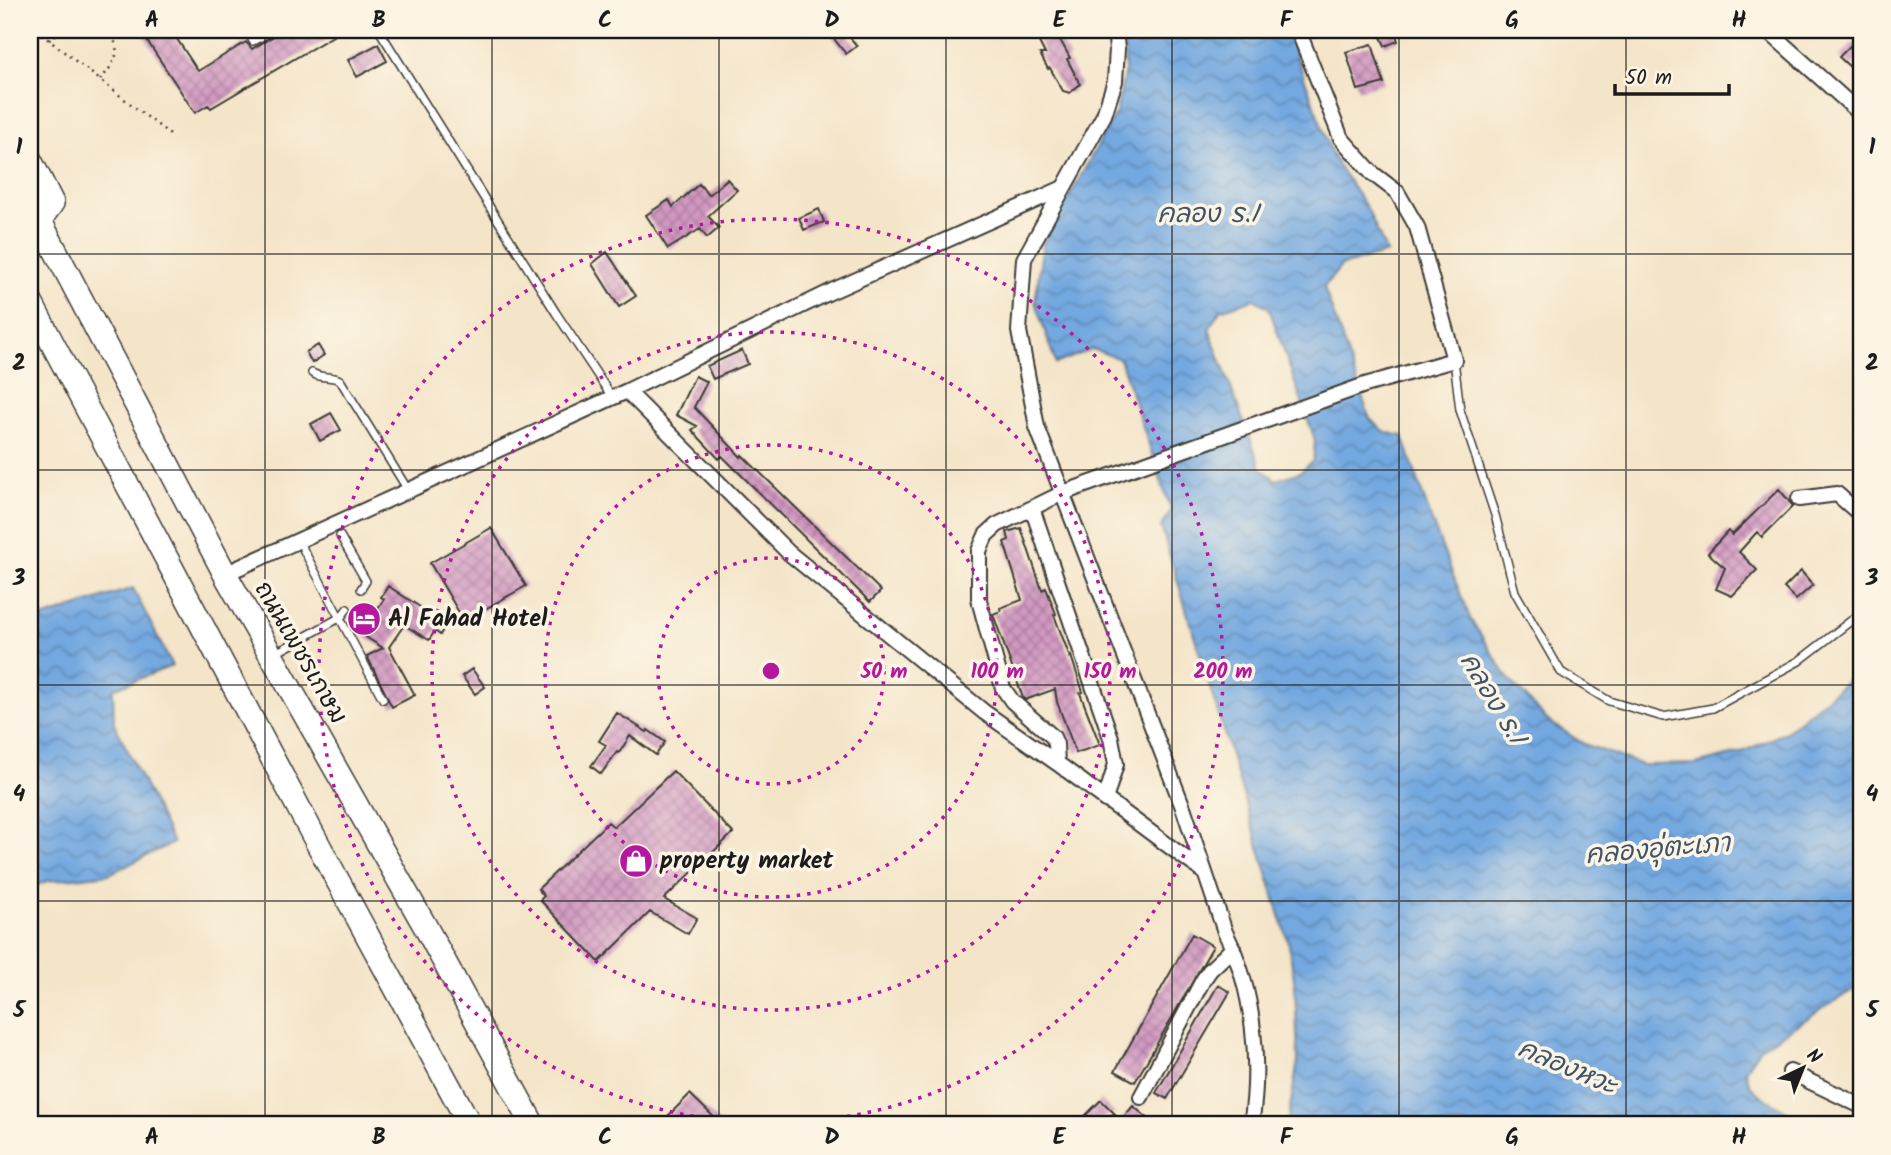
<svg xmlns="http://www.w3.org/2000/svg" width="1891" height="1155" font-family="Kalam,'Playpen Sans Thai',sans-serif">
<defs>
<pattern id="water-waves" width="16" height="10" patternUnits="userSpaceOnUse" patternTransform="scale(1.75)"><rect width="16" height="10" fill="#73a8e0"/><path d="M0 5q4-4 8 0t8 0" fill="none" stroke="#5e88b5"/></pattern>
<pattern id="building-cross-hatch" width="8" height="8" patternUnits="userSpaceOnUse" patternTransform="scale(1.75)"><rect width="8" height="8" fill="#d299c2"/><path d="M0 0l8 8M0 8l8-8" fill="none" stroke="#aa7c9d"/></pattern>
</defs>
<rect width="100%" height="100%" fill="#fcf5e5"/>
<filter id="ink" filterUnits="userSpaceOnUse"><feTurbulence type="fractalNoise" baseFrequency=".0143" numOctaves="2"/><feDisplacementMap in="SourceGraphic" scale="14" xChannelSelector="R" yChannelSelector="G"/><feConvolveMatrix kernelMatrix="1 2 1 2 8 2 1 2 1" color-interpolation-filters="sRGB"/></filter>
<filter id="wash" filterUnits="userSpaceOnUse"><feTurbulence type="fractalNoise" baseFrequency=".00686" numOctaves="4" result="noise"/><feDisplacementMap in="SourceGraphic" scale="28" xChannelSelector="R" yChannelSelector="G"/><feGaussianBlur stdDeviation="1.57" result="paint"/><feColorMatrix in="noise" values="0 0 0 0 0 0 0 0 0 0 0 0 0 0 0 0 0 1.4 0 .05"/><feComposite in="paint" operator="in"/></filter>
<g filter="url(#wash)">
<rect width="100%" height="100%" fill="#f4e5c9"/>
<path fill="url(#water-waves)" stroke="#48627e" stroke-width="2" fill-rule="evenodd" d="M1124,30H1287L1333,157L1368,210L1387,253L1341,266L1324,287L1370,419L1384,432L1403,436L1431,519L1470,618L1508,678L1547,720L1584,744L1642,765L1695,764L1740,753L1786,732L1861,669V985L1760,1048L1745,1070C1747,1075 1748,1082 1751,1086C1761,1101 1789,1106 1798,1125H1287L1298,1061L1295,986L1289,945L1161,527L1171,511L1120,359L1092,349L1056,364L1035,302L1043,243L1116,113L1125,71ZM1254,299L1269,308L1315,440L1313,461L1300,472L1276,480L1261,468L1209,329L1220,310Z
M133,588L172,666L113,689L114,723L173,843L109,874L47,881L30,888V622Z"/>
<g id="blocks">
<path fill="url(#building-cross-hatch)" d="M140,30H171L198,71L246,42L252,49L284,30H343L211,108L208,105L195,113Z
M827,30H844L857,46L846,54Z
M1033,30H1054L1063,45L1070,58L1067,59L1080,84L1070,93L1063,91L1050,68L1048,69L1040,54H1045Z
M1378,30H1394L1398,41L1385,46Z
M1854,42L1861,50V56L1850,67L1839,57Z
M378,44L387,61L357,77L348,60Z
M1372,44L1384,83L1358,90L1346,52Z
M727,179L737,190L708,216L719,228L707,238L700,229L668,249L646,215L669,200L673,207L699,184L709,195Z
M819,209L824,222L804,230L799,218Z
M607,252L636,296L619,307L592,264Z
M318,345L324,355L312,363L306,352Z
M742,350L748,364L713,379L707,366Z
M695,376L707,382L694,407L741,457L742,455L881,591L870,602L722,456L719,459L692,430L697,426L676,415Z
M331,413L341,430L320,441L311,424Z
M1779,489L1793,506L1762,537L1757,532L1739,552L1757,570L1732,596L1716,589L1725,568L1708,553L1728,531L1732,535Z
M491,528L526,586L464,621L430,563Z
M1021,528L1042,590L1046,588L1056,614L1054,615L1070,657L1071,656L1083,692L1080,693L1100,745L1076,753L1057,702L1055,689L1025,700L1023,698L993,614L1001,611L1000,608L1022,600L1004,542L1009,540L1007,532Z
M1801,571L1813,585L1796,600L1784,588Z
M388,586L446,624L440,635L435,631L429,640L404,625L389,647L415,695L392,707L367,656L383,648L361,634L384,599L381,597Z
M472,669L485,687L475,694L462,676Z
M617,713L647,732L648,730L665,742L656,755L630,736L619,753L617,752L601,774L591,766L606,745L599,741Z
M673,771L733,833L664,899L697,918L688,934L650,912L599,962L540,900L544,896L538,889L608,822L614,827Z
M1192,934L1213,946L1135,1082L1115,1071Z
M1218,985L1230,992L1167,1099L1156,1093Z
M690,1094L722,1125H659Z
M1101,1100L1115,1114L1104,1117L1099,1125H1076Z
M1133,1106L1156,1125H1130L1122,1119Z"/>
</g>
</g>
<g filter="url(#ink)">
<use href="#blocks" fill-opacity="0" stroke="#3c3a36" stroke-width="2"/>
<g fill="none" stroke-linecap="round" stroke-linejoin="round">
<g stroke="#3c3a36" stroke-width="10">
<path id="service" d="M247,30L253,41L274,30
M379,30L556,313L612,397
M1454,360L1460,410L1495,515L1515,592L1561,672L1609,701L1663,717L1713,708L1799,661L1861,613
M312,373C321,379 331,375 340,380L408,490
M340,536L366,581L361,589
M303,549L383,699
M274,654L341,617L347,609"/>
</g>
<g stroke="#3c3a36" stroke-width="18">
<path id="minor" d="M1115,30L1117,49L1115,81L1104,115L1024,259L1019,331L1037,427L1184,810L1225,932C1254,989 1261,1063 1251,1125
M1767,30L1861,114
M627,391L789,553L984,712L1057,763L1204,872
M1799,499L1837,494L1861,515
M1032,508L1111,738L1116,764L1105,800
M225,574L627,391L832,291L1061,189
M1057,763L1056,744L1053,737L1012,701L1003,688L979,600V551L986,535L997,525L1063,493L1365,385L1454,360L1417,227L1397,192L1372,173L1341,138L1298,30
M1790,1072L1861,1106
M1141,1097L1203,980L1210,970L1233,948
M1109,1125H1110"/>
</g>
<g stroke="#3c3a36" stroke-width="26">
<path id="trunk" d="M30,160L52,203L39,221L30,226
M30,202L225,574L425,926L533,1125
M30,301L312,833L470,1125"/>
</g>
<path stroke="#3c3a36" stroke-width="2.5" stroke-dasharray="2 5" stroke-linecap="butt" d="M36,30L173,137
M49,40L62,30
M100,80C115,63 124,51 108,30"/>
<use href="#service" stroke="#fff" stroke-width="7"/>
<use href="#minor" stroke="#fff" stroke-width="14"/>
<use href="#trunk" stroke="#fff" stroke-width="23"/>
</g>
</g>
<path fill="none" stroke="#1c1c1c" stroke-width="2" stroke-opacity="0.55" d="M265,30V1125M492,30V1125M719,30V1125M946,30V1125M1172,30V1125M1399,30V1125M1626,30V1125M30,254H1861M30,470H1861M30,685H1861M30,901H1861"/>
<g fill="none" stroke="#b5179e" stroke-width="3.5" stroke-dasharray="3.5 7">
<circle cx="771" cy="671" r="113"/>
<circle cx="771" cy="671" r="226"/>
<circle cx="771" cy="671" r="339"/>
<circle cx="771" cy="671" r="452"/>
</g>
<defs>
<g id="hotel-disc" transform="scale(1.75)"><circle r="9.5" fill="#b5179e" stroke="#fcf5e5"/><path d="M-6-4.5h1.5V1H6V5H4.5V3h-9V5H-6ZM-4 0a1.8 1.8 0 1 1 3.6 0ZM.5 0V-2.5h3Q6-2.5 6 0Z" fill="#fff"/></g>
<g id="shop-disc" transform="scale(1.75)"><circle r="9.5" fill="#b5179e" stroke="#fcf5e5"/><path d="M-5-2.5h2.3a2.7 3.5 0 0 1 5.4 0H5L5.5 6h-11ZM-1.5-2.5h3a1.5 2.3 0 0 0-3 0Z" fill="#fff"/></g>
</defs>
<g fill-rule="evenodd">
<use href="#hotel-disc" x="364" y="619"/>
<use href="#shop-disc" x="636" y="861"/>
</g>
<g text-anchor="middle" dominant-baseline="central" stroke-width="7" stroke-linejoin="round" paint-order="stroke">
<g font-size="24" font-weight="bold" fill="#1c1c1c" stroke="#fcf5e5" text-anchor="start">
<text x="388" y="619">Al Fahad Hotel</text>
<text x="660" y="861">property market</text>
</g>
<g font-size="24" fill="#1c1c1c" stroke="#fcf5e5">
<text transform="translate(300 653) rotate(60)">ถนนเพชรเกษม</text>
</g>
<g font-size="26" font-style="italic" fill="#3f546a" stroke="#fcf5e5">
<text x="1208" y="215">คลอง ร.1</text>
<text transform="translate(1492 699) rotate(59)">คลอง ร.1</text>
<text transform="translate(1658 850) rotate(-5)">คลองอุ่ตะเภา</text>
<text transform="translate(1567 1068) rotate(23)">คลองหวะ</text>
</g>
</g>
<circle cx="771" cy="671" r="10" fill="#b5179e" stroke="#fcf5e5" stroke-width="3.5"/>
<g font-size="21" text-anchor="middle" font-weight="bold" fill="#b5179e" stroke="#fcf5e5" stroke-width="7" stroke-linejoin="round" paint-order="stroke">
<text x="884" y="678">50 m</text>
<text x="997" y="678">100 m</text>
<text x="1110" y="678">150 m</text>
<text x="1223" y="678">200 m</text>
</g>
<rect width="1891" height="1155" fill="none" stroke="#fcf5e5" stroke-width="77"/>
<g transform="translate(1803 1068) rotate(43)" stroke="#fcf5e5" stroke-width="5" paint-order="stroke">
<path d="M0-5L12 26L0 18L-12 26Z" fill="#1c1c1c"/>
<text y="-10" font-size="19" font-weight="bold" text-anchor="middle" fill="#1c1c1c">N</text>
</g>
<path d="M1615 84v10h114v-10" fill="none" stroke="#1c1c1c" stroke-width="3.5"/>
<text x="1625" y="84" font-size="21" fill="#1c1c1c" stroke="#fcf5e5" stroke-width="5" paint-order="stroke">50 m</text>
<rect x="38" y="38" width="1815" height="1078" fill="none" stroke="#1c1c1c" stroke-width="2.5"/>
<g font-size="23" text-anchor="middle" font-weight="bold" fill="#1c1c1c">
<text x="152" y="27">A</text>
<text x="379" y="27">B</text>
<text x="605" y="27">C</text>
<text x="832" y="27">D</text>
<text x="1059" y="27">E</text>
<text x="1286" y="27">F</text>
<text x="1512" y="27">G</text>
<text x="1739" y="27">H</text>
<text x="19" y="154">1</text>
<text x="1872" y="154">1</text>
<text x="19" y="370">2</text>
<text x="1872" y="370">2</text>
<text x="19" y="585">3</text>
<text x="1872" y="585">3</text>
<text x="19" y="801">4</text>
<text x="1872" y="801">4</text>
<text x="19" y="1017">5</text>
<text x="1872" y="1017">5</text>
<text x="152" y="1144">A</text>
<text x="379" y="1144">B</text>
<text x="605" y="1144">C</text>
<text x="832" y="1144">D</text>
<text x="1059" y="1144">E</text>
<text x="1286" y="1144">F</text>
<text x="1512" y="1144">G</text>
<text x="1739" y="1144">H</text>
</g>
</svg>
